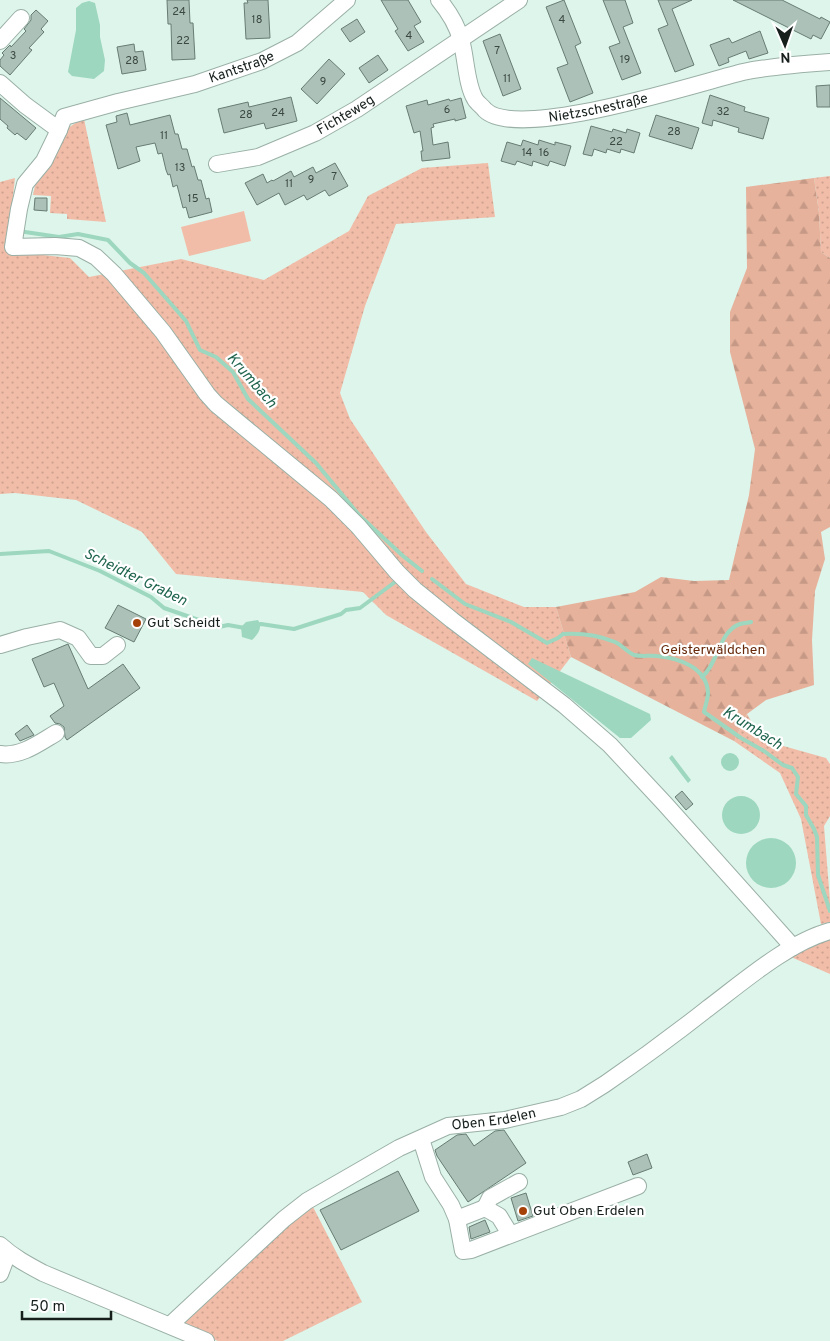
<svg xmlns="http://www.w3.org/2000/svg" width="830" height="1341" font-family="Overpass,sans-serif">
<defs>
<pattern id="grass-dots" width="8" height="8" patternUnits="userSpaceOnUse" patternTransform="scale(1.25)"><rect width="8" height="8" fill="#f1bda8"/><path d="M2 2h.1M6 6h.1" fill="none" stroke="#cea290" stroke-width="1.8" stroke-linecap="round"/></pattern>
<pattern id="forest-firs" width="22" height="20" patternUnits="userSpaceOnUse" patternTransform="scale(1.25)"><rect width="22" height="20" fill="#e6b29c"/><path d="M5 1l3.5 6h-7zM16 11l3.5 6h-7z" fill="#c59986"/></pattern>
</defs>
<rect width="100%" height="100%" fill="#def5eb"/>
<path fill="url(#grass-dots)" d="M84,119L106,222L67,219V214L50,213L51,196L33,195L37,176L65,130L77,122Z
M488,163L495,217L396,224L365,306L340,393L350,419L426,532L466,584L524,607H556L571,657L537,701L386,615L363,592L176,574L142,532L76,500L15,493L0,494V182L15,178L7,251L70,258L89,277L181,259L264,280L349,231L368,196L422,168Z
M830,176V258L821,252L819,213L814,178Z
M747,714L762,740L826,758L830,764V816L824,826L830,901V922L821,924L801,819L780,773L734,741Z
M830,938V974L791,957L810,946Z
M312,1205L362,1302L283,1341H218L189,1330L184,1325V1318L300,1214Z"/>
<path fill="url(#forest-firs)" d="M814,178L819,213L821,252L830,258V527L821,532L825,559L815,591L812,640L814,685L766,700L747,714L734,741L571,657L556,607L635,592L661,577L694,581L729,580L749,495L755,449L730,352V312L747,268L746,187Z"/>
<path fill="#f1bda8" d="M244,211L251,241L189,256L181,227Z"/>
<path fill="#9dd7bf" d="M89,1L95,3L100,25V37L105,60L104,71L94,79L72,76L68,72L76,30V8L82,3Z
M258,620C263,628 258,634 252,640L242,637L241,627L246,622Z
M532,658L650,714L651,720L631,738H620L528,664Z
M721 762a9 9 0 1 1 18 0a9 9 0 1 1-18 0Z
M672,755L691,780L688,783L669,758Z
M722 815a19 19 0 1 1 38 0a19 19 0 1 1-38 0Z
M746 863a25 25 0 1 1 50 0a25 25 0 1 1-50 0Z"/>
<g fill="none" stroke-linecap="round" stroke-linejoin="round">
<path stroke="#9dd7bf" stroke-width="4" d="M25,232L59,237L78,234L108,240L130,263L144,273L186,321L200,350L216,357L233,372L248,399L316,463L359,515L403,556L422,571
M0,554L49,551L100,571L151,597L164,608L219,627L228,625L245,628
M432,579L465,604L511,622L547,643L558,638L563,634C581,633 598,635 615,642C622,645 627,652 634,655C641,657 650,655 657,656C678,658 707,667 708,693C708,699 705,706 704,712L741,738L764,751L783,765L792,768L798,777L796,794L806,806V815L814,829L817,837L818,875L830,911
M256,625L261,624L294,629L322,620L341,614L346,610L360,608L395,582
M702,677C718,664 719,631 740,624C744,623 748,623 751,622"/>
</g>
<path fill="#acc2b9" stroke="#677c73" d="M167,0H189L190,23H193L195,59L172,60L171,24H168Z
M247,0H268L270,38L246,39L244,3H248Z
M381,0H408L421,22L414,26L424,42L408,51L395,31L398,29Z
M564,0L581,43L575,46L593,93L570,102L557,68L568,64L546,7Z
M603,0H625L633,23L623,27L641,73L622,80L609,47L620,43Z
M658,0H692L672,9L694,65L675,72L658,29L668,25Z
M733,0H782L820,19L821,17L830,22L821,39L813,35L811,39Z
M36,10L48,21L41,29L44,32L29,48L32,50L10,75L0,66V60L4,55L2,53L10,45L11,47L26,31L24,29L31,20V15Z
M357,19L365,32L350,42L341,29Z
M760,31L768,53L749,59L746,51L728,58L729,62L719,66L710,45L729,38L732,43Z
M500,34L521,89L503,96L483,41Z
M134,44L135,52L143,51L146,70L122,74L117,47Z
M378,55L388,70L369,83L359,68Z
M329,59L345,74L317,104L301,89Z
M830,85V107H817L816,86Z
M710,95L745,107L744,111L769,118L763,139L738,132L739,128L713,120L712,126L702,123Z
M291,97L297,121L266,129L264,123L224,133L218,109L248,102L249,107Z
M0,98L36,128L26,140L17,133L15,135L7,128L8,126L0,119Z
M461,98L466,118L455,121V119L433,124L434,127L431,128L433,145L448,142L450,158L422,161L421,151H423L420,131L414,133L406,106L427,100L428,105L449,99L450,101Z
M127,113L130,125L170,115L175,134H178L182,149H187L192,167L194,166L198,180H201L206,199L209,198L212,212L189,218L186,207L183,208L177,185L173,187L170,174L168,175L166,170L162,153L158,154L155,143L136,147L140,161L118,169L106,125L117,122L116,116Z
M656,115L699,128L692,149L649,136Z
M591,126L612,132L613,129L626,133L627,129L640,133L634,153L621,149L620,153L607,149L606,153L594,149L592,156L583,154Z
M523,140L538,145L539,140L555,145V142L571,146L565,166L550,161L548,166L533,161L532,166L517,161L515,165L501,161L507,142L521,146Z
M335,163L348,186L329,196L325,190L307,200L304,195L285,205L279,193L257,205L245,183L263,174L267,183L272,180L273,181L291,171L294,177L313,167L316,173Z
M35,198H47V211L34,210Z
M118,605L146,619L134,642L105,628Z
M68,644L88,689L123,664L140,688L67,740L65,737L64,727L60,724L55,723L50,716L64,706L54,683L44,687L32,659Z
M27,725L34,735L20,741L15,734Z
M682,791L693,804L686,810L675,797Z
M504,1130L526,1163L468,1202L437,1156L435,1150L457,1135L466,1134L474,1146L495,1131Z
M647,1154L652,1168L633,1175L628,1162Z
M398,1171L419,1211L341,1250L320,1210Z
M526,1193L533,1216L518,1221L511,1198Z
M485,1220L490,1232L471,1239L469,1227Z"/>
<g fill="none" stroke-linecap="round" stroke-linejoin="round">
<g stroke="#9ab0a6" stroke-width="18">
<g id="minor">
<path id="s1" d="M439,0C449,12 457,25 461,40C466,56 466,84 475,99C477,103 482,106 485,110C517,142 698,83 743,72C772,66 801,64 830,62"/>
<path d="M0,41L21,18"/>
<path id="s2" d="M0,83L25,105L59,130L64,117L118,102L195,84L262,61L297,43L347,0"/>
<path d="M59,130L44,161L25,184L19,209L13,247L55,246L79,248L96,257L114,274L163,332L207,394L216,404L331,499L358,526L397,572L415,590L452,620L564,705L610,745L665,804L793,947"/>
<path id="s3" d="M217,164L258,157L315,133L357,109L519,0"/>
<path d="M0,645L27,637L60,630L78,638L91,656H103L117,645"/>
<path d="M0,754C21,757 39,743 56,733"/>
<path d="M421,1139L433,1177L451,1205L457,1219L463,1251L471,1250L638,1186"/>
<path d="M485,1208L490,1198L519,1182"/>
<path d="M457,1219L485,1208L499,1216L510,1234"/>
<path d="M0,1245C13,1257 28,1265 43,1273L206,1341"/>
<path d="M0,1274L8,1253"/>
<path id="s4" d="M170,1325L284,1219L307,1201L399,1148L448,1126L505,1120L561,1107L581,1099L605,1084C640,1060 674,1035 707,1009C743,982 787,943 830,931"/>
</g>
</g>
<use href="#minor" stroke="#fff" stroke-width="16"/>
</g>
<g fill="#a54108" stroke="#fff" stroke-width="2">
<circle cx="137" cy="623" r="5"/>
<circle cx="523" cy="1211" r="5"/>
</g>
<g text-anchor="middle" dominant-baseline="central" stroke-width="4.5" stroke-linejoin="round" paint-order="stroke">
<g font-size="11" fill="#3c4842">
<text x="179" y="12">24</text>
<text x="257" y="20">18</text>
<text x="562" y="20">4</text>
<text x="409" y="36">4</text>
<text x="183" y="41">22</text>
<text x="497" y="51">7</text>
<text x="13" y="56">3</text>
<text x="625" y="60">19</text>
<text x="132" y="61">28</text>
<text x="507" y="79">11</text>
<text x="323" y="82">9</text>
<text x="447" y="110">6</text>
<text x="723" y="112">32</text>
<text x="278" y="113">24</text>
<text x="246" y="115">28</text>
<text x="674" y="132">28</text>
<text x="164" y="136">11</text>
<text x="616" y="142">22</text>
<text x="527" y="153">14</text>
<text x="544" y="153">16</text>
<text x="180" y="168">13</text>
<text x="334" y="177">7</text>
<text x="311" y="180">9</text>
<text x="289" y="184">11</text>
<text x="193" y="199">15</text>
</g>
<g font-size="14" fill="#161f1b" stroke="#fff">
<text stroke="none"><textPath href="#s2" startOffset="274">Kantstraße</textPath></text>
<text stroke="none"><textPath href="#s1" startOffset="238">Nietzschestraße</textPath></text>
<text stroke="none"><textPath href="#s3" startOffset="139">Fichteweg</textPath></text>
<text stroke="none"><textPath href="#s4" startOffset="391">Oben Erdelen</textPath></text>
</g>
<g font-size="14" fill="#161f1b" stroke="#fff" text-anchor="start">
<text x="147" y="623">Gut Scheidt</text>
<text x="533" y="1211">Gut Oben Erdelen</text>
</g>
<g font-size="14" fill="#67290a" stroke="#fff">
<text x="713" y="650">Geisterwäldchen</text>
</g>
<g font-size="15" font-style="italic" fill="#20654f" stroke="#fff">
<text transform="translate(251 381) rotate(49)">Krumbach</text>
<text transform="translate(135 578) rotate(26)">Scheidter Graben</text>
<text transform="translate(752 729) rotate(32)">Krumbach</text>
</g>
</g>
<g transform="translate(785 45) rotate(178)" stroke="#ffffff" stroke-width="4" paint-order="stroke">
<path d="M0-4L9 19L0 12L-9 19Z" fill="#161f1b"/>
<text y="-8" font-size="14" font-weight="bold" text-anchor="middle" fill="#161f1b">N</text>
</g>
<path d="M22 1311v8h89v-8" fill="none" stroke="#161f1b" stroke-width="2.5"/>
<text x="30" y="1311" font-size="15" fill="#161f1b" stroke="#ffffff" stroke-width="4" paint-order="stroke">50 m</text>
</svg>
